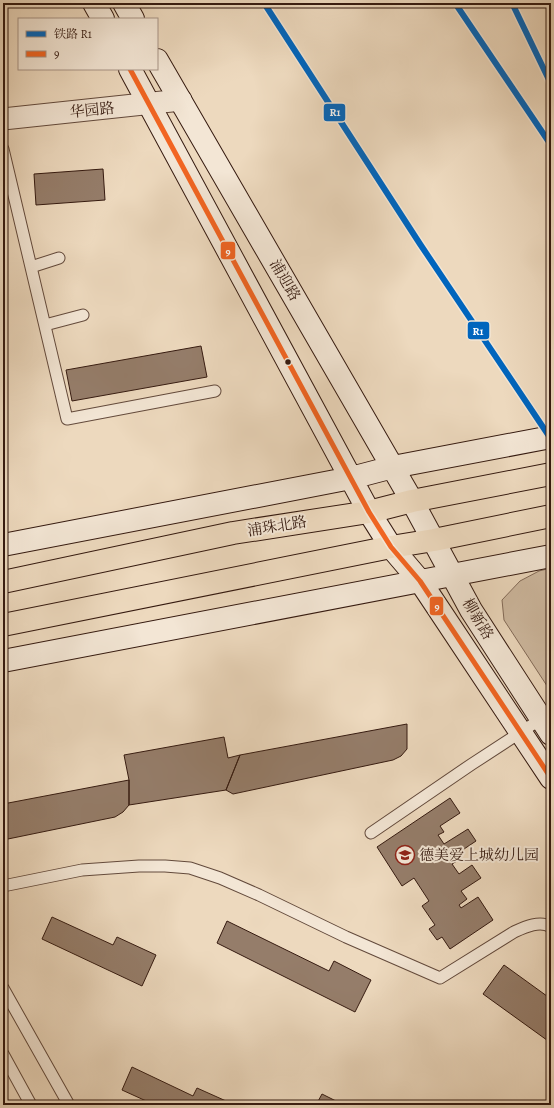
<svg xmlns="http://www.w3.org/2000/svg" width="554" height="1108" font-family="Alegreya,'Noto Serif SC',serif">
<rect width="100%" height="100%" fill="#edd9be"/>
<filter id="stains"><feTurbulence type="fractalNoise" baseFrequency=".005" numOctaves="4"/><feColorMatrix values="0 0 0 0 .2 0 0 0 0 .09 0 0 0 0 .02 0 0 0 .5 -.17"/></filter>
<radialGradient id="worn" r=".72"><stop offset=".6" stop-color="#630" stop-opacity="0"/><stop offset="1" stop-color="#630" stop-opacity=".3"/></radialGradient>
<path fill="#ceb9a0" stroke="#826a58" d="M551,568V692L504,620L502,600L520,581L539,571Z"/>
<path fill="#957d6a" stroke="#351a10" d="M103,169L105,200L36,205L34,174Z
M201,346L207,377L72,401L66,370Z
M407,724V749L401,756L393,760L233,794L226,790L240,755Z
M224,737L228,758L240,755L226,790L129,805V780L124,755Z
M129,780V805L123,812L115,817L3,840V804Z
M450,798L460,813L440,826L444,832L438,835L444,844L468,829L476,841L458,853L462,858L452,864L459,874L472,865L481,878L461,891L467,899L459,905L461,908L478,897L493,920L450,949L442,937L437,940L429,929L435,925L422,906L429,901L414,878L402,886L377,847Z
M52,917L113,945L117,937L156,955L142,986L42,939Z
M227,921L329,971L334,961L371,980L355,1012L217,943Z
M504,965L551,999V1043L483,994Z
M132,1067L193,1096L197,1088L235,1105H155L122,1090Z
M322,1094L344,1105H316Z"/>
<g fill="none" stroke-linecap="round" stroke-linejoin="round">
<g stroke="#634a3c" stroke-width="13">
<path id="lane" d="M3,149L67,419L215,391
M31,267L59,258
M45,325L83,315
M371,833L472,764L541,719
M3,886L82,870L139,866H165L190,868L220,878L259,895L346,937L440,978L514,932C525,927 540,920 551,927
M3,988L69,1105
M3,1054L31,1105"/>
</g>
<g stroke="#634a3c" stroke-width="23">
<path id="street" d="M3,119L181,100"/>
</g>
<g stroke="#351a10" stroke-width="24">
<path id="secondary" d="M94,3L103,19
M124,3L133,19
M157,60L412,501L471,610L551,734
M130,69L369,512L391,547L420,581L551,778
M3,545L351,478L393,467L551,437
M3,661L551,556"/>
</g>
<g stroke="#351a10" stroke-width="24">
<path id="primary" d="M3,582L233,533L369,512L412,501L551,474
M3,625L391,547L434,540L551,516"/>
</g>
<use href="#lane" stroke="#f3e6d5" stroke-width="11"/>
<use href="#street" stroke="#f3e6d5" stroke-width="21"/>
<use href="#secondary" stroke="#f3e6d5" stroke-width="22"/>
<use href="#primary" stroke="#edd9be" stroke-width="22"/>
<g stroke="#351a10" stroke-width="4.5">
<path id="rail" d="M264,3L420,244L551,439
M455,3L551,145
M512,3L551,84"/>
</g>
<use href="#rail" stroke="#f3e6d5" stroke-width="3" stroke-dasharray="9" stroke-linecap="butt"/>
<g stroke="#f3e6d5" stroke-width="8">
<path id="bus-1" d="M130,69L369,512L391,547L420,581L551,778"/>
</g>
<use href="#bus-1" stroke="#f26522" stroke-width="5"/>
<g stroke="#f3e6d5" stroke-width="9">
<path id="rail-1" d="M264,3L420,244L551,439
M455,3L551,145
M512,3L551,84"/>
</g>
<use href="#rail-1" stroke="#0065bd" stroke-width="6"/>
</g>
<defs>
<g id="school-ring" transform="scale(1)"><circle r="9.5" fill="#f3e6d5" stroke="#8f2418" stroke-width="1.5"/><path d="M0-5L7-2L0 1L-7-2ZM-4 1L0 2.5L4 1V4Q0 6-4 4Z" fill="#8f2418"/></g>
</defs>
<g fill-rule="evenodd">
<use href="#school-ring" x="405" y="855"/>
</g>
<circle fill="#351a10" stroke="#f3e6d5" stroke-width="1.5" cx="288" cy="362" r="3.5"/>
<g text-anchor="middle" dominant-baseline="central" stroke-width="4" stroke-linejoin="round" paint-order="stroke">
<g font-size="15" fill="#351a10" stroke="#f3e6d5">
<text transform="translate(92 110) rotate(-6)">华园路</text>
<text transform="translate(285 280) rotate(60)">浦迎路</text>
<text transform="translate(277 526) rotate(-9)">浦珠北路</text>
<text transform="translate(478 619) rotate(59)">柳新路</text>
</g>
<g font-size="15" fill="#351a10" stroke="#f3e6d5" text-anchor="start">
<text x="419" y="855">德美爱上城幼儿园</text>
</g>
</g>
<g stroke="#f3e6d5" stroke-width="1.5">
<rect x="323" y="103" width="23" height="19" rx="4" fill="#0065bd"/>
<rect x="220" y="241" width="16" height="19" rx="4" fill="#f26522"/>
<rect x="467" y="321" width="23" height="19" rx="4" fill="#0065bd"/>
<rect x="429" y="596" width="15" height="20" rx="4" fill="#f26522"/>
</g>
<g font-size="11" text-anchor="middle" font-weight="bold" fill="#fff">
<text x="335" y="116">R1</text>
<text x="228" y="255">9</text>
<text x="478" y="335">R1</text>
<text x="437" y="610">9</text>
</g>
<rect width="554" height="1108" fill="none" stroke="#edd9be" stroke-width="16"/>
<rect x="4" y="4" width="546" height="1100" fill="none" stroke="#351a10" stroke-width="2"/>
<rect x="8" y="8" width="538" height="1092" fill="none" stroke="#351a10"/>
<rect x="18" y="18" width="140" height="52" fill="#f3e6d5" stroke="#a79486"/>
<rect x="26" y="31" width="20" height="6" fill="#0065bd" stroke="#a79486"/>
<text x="54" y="38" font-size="12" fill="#351a10">铁路 R1</text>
<rect x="26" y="51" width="20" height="6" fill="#f26522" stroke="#a79486"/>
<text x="54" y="58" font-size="12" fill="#351a10">9</text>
<rect width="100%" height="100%" filter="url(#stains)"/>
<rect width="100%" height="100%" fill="url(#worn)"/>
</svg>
